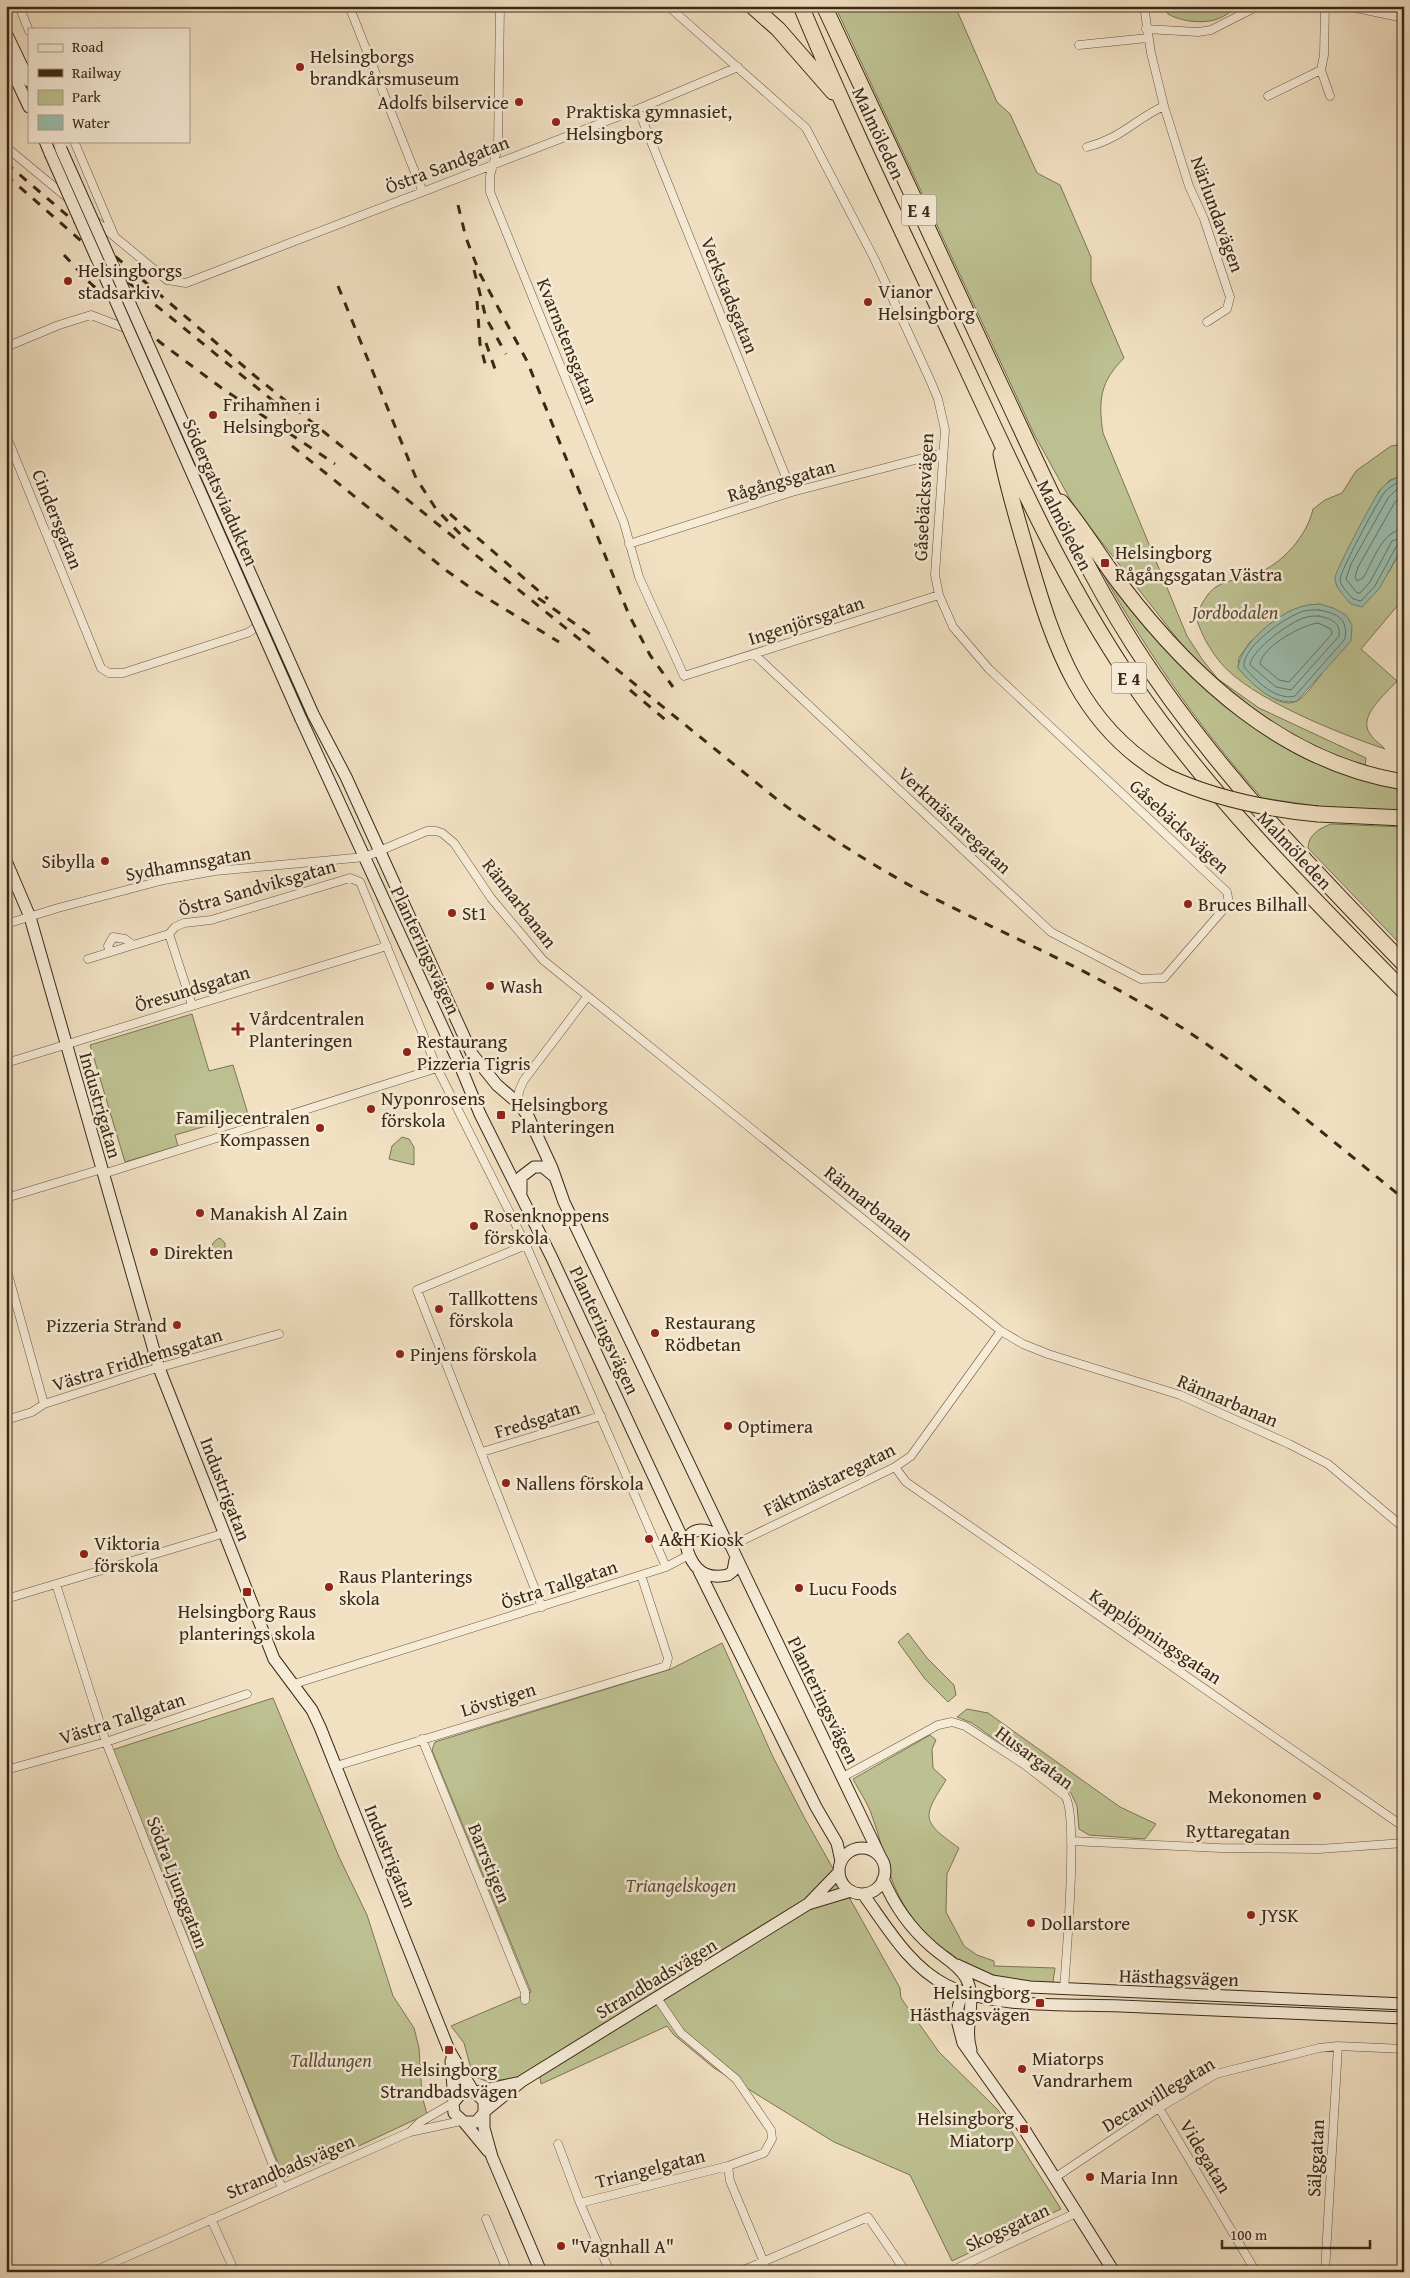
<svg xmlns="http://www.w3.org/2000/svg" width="1410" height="2278" font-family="'Gentium Book Plus',serif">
<rect width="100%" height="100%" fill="#f1e0c2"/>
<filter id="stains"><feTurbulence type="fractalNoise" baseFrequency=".004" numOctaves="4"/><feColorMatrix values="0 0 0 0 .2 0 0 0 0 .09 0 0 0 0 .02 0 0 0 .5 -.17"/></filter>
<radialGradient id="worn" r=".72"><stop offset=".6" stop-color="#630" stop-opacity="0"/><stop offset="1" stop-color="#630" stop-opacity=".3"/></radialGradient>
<path fill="#bdc191" stroke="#7c7454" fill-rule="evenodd" d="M835,6H955L997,102L1010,114L1037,173L1060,185L1091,257V281L1124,358C1100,382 1098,400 1103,433L1187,636L1202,659L1218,679L1259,708L1366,758L1365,766L1309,746L1242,704L1190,655L1075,508L1034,434Z
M1164,6H1239C1233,10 1228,14 1222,17C1207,25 1182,22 1168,14Z
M1404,444V475L1390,480L1379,491L1336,585L1351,604L1389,572L1404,544V598L1361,649L1397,681C1386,694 1357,716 1370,734C1374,740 1380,744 1385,749C1340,734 1249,698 1220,662C1208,647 1201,633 1195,615C1201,607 1207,592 1216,587C1228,579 1243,579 1256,574C1282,564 1307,536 1313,509L1325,500L1342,493L1356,471L1391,446ZM1320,604L1321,675C1314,683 1306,696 1297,701C1278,711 1249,680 1238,668L1239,658L1250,642L1288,612L1304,606Z
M1092,554L1179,660L1354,777L1396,788L1404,800V811L1331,808L1262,798C1196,724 1139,641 1092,554Z
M1331,824L1404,827V948L1308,848C1308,835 1320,828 1331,824Z
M192,1014L209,1071L233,1065L248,1114L175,1135L178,1146L125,1162L90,1045Z
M402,1137L409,1139L414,1147V1165L389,1159L392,1146Z
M220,1238L225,1243V1250L219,1255H212L210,1252C212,1244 213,1241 220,1238Z
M908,1633L927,1658L954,1685L956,1695L948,1702L925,1679L898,1642Z
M722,1643L773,1757L804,1817L900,1988L901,1998L939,2052L998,2110L1061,2209L952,2261L910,2175L834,2142L714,2068L674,2035L667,2026L541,2084L540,2077L486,2081L473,2076L464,2043L451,2026L531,1992L432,1750L435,1742L671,1669Z
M273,1698L339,1857L367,1915L393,1996L414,2028L419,2048L422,2096L427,2114L361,2145L284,2178L112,1750Z
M967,1709L988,1713L1120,1807L1156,1824L1145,1839L1089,1835L1079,1829L1077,1806L1071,1793L972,1723L957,1717Z
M930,1735L936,1740L932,1749L933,1768L946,1780C922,1818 921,1821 959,1848L947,1874L946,1912L964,1946L977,1955L994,1961V1966L1055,1968L1053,1982C1040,1987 1021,1981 1007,1978C961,1971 920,1937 899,1896C886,1871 882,1842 872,1816C868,1803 859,1791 853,1779Z"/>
<path fill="#9bbeae" stroke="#748272" d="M1404,475V544L1379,589L1362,607L1351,604C1345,597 1335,588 1335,578C1335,571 1375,496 1381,489C1388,481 1394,479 1404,475Z
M1320,604L1333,608L1346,615L1352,625L1351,641L1297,701C1273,706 1253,685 1238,668C1240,644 1280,611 1304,606C1309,604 1315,605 1320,604Z"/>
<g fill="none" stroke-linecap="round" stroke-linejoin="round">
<path stroke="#6a7362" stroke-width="1" d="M1404,480C1396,483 1390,486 1384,493C1378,501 1339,573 1340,580C1341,587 1349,594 1353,599L1361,601L1375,586L1397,545L1404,543
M1404,487L1396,490L1388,498L1351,564L1346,579L1357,593H1360L1370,582L1392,541L1404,537
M1404,495L1395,502L1358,567L1355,577L1357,581L1363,578C1373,562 1382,530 1404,529
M1319,610C1338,614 1348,618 1345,639L1295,696C1275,701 1256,680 1244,667C1241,648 1286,616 1304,611C1308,610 1314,610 1319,610Z
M1319,616C1331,619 1341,622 1339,636L1291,690L1276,687L1250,665C1251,650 1292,620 1307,617C1310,616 1315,616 1319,616Z
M1318,623L1331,629L1332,634L1289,682L1279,680L1260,664C1262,647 1301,625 1318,623Z"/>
<g stroke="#685642" stroke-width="9">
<path id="street" d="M19,6L29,31
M349,6L422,190
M500,6L498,147L490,176V192L624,523L639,577L684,676L939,595
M668,6L806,128L874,258L931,382L938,399L945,430L935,575L939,595L953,627L989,669L1227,892L1229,903L1164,978L1141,979L1051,932L754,654
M1144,6L1151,53L1164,106L1189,186L1204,219L1230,297L1227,309L1207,322
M1346,6L1404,18
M1146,29L1198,32L1211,30L1258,6
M1079,45L1148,38
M1321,70L1330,96
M1268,96L1321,70L1324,55L1325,6
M638,109L792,492
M74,141L114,235
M6,147L167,280L186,283L638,109L738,67
M1087,147C1122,138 1134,120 1164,106
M6,347L59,325L91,315L130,330L137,335L144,347
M6,435L101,668L109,673H123L247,633C261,627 262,615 258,601
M629,544L792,492L942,453
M6,924L58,908L164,880L215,871L365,857L427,831H436L442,833L454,843L491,898L543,960L1001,1331L1023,1344L1048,1354L1180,1395L1289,1444L1328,1464L1404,1528
M169,934L192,1005
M110,952L108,946L113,937L125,939L133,945
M88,959L169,934L175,927L184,923L211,920L350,878L360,882L437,1068L526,1245L666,1567
M6,1063L387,946
M518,1103L519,1091L524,1080L587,997
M103,1174L437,1068
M6,1198L102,1169
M526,1245L417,1290L542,1607
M6,1267L44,1404
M6,1420L32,1412L44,1404L147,1371L279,1334
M482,1452L601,1416
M895,1467L906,1482L1404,1827
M731,1546L895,1467L911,1456L1001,1331
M56,1584L106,1742L282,2188
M6,1599L225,1533
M294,1684L641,1575L666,1567L689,1555
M422,1739L525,1992V2000
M6,1756L10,1769
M336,1766L666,1666L668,1658L641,1575
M6,1770L106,1742L247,1694
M843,1777L938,1725L952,1722L965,1726L1025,1765L1065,1796C1079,1815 1066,1957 1064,1990
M1071,1841L1220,1848L1319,1849L1404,1843
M657,1998L681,2033L736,2079L771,2130L772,2139L764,2153L728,2166L730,2181L768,2272
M1159,2108L1256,2272
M410,2132L461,2121
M558,2144L580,2203L610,2272
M1056,2177L1159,2108L1216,2074L1319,2048L1338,2046L1404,2049
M580,2203L728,2166
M211,2219L235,2272
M486,2219L508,2272
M92,2272L410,2132L420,2122L453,2103
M739,2272L868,2217L906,2272
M949,2272L1078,2212
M1325,2272L1338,2046"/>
</g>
<g stroke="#3a2817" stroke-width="13">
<path id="secondary" d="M6,33L29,81
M6,58L29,107
M45,141L50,153
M313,714L346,777L472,1054L497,1085L518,1103L528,1116L552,1168L564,1202L725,1539
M301,719L459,1063L480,1114L551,1256L686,1546
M6,861L30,917L159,1368L274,1659L312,1710L320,1727L449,2050L473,2091
M521,1192V1177L534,1167H543L555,1177
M735,1560L733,1571L728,1575C710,1579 698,1574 690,1557C687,1551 685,1545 688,1538C696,1521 723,1535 731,1546L880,1856
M699,1571L816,1807L837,1843L841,1861
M839 1871a23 23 0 1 1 46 0a23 23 0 1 1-46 0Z
M883,1879C894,1905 911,1929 932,1947C944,1958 958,1964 966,1978C978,2001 963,2026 971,2050
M863,1894C887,1927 909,1966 946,1985C994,2009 1067,2004 1121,2006C1215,2010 1309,2014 1404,2018
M809,1903L839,1872
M957,1965L992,1981L1030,1987L1404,2004
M962,1992L956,2016L963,2043L1024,2129L1114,2272
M451,2061L454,2101
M476,2092L516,2083
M485,2111L522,2081L808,1904L851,1891
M484,2113L476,2122H464L454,2113L453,2103L463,2091H473L484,2101V2128L492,2157L541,2272
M464,2122L488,2151"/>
</g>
<g stroke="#3a2817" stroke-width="17">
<path id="highway" d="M752,6L778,29L833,92
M801,6C850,124 906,238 959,352C1011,463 1061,577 1130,679C1208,794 1307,893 1404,991
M824,6C883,131 941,257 999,382C1041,471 1080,561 1133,644C1209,763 1306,863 1404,964
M1001,454C1008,489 1018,522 1028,556C1054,647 1081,728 1168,777
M1061,502C1083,528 1100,558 1121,585C1192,678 1284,763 1404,782
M1318,814L1404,818"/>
</g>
<use href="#street" stroke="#f6ebd7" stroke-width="8"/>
<use href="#secondary" stroke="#f6ebd7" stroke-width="11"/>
<use href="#highway" stroke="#f1e0c2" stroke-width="15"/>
<path stroke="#3a2817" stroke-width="3" stroke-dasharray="9 9" stroke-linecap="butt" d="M6,163L255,376L779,801C825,835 872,865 922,892C991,928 1063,958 1131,997C1230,1052 1316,1128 1404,1199
M6,175L136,289L288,413
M458,205L466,238L480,274L527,361L629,615L650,655L673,687
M64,255L91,284L161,343L223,389L335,464
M474,270L486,318L506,354
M338,286L416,478L436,509L466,540
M477,301L480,344L487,371
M486,343L495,369
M292,446L447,571L475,591L559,642
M450,514L548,599
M538,598L597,639
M630,690L668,722"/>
<g stroke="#3a2817" stroke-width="13" stroke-linecap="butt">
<path id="secondary-bridge" d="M61,149L313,714
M50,153L301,719"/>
</g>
<g stroke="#3a2817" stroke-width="17" stroke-linecap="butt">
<path id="highway-bridge" d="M1168,777C1216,799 1266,809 1318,814"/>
</g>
<use href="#secondary-bridge" stroke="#f6ebd7" stroke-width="11"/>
<use href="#highway-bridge" stroke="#f1e0c2" stroke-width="15"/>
</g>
<g fill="#8f2418" stroke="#f6ebd7" stroke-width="2">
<circle cx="300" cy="67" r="5"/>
<circle cx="519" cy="102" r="5"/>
<circle cx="556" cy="122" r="5"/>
<circle cx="68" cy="281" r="5"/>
<circle cx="868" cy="302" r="5"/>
<circle cx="213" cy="415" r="5"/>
<rect x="1100" y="558" width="10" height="10" rx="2.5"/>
<circle cx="105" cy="861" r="5"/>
<circle cx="1188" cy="904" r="5"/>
<circle cx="452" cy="913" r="5"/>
<circle cx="490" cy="986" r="5"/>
<path d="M235.5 1021.5h5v5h5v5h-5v5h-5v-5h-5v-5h5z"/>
<circle cx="407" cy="1052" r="5"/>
<circle cx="371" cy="1109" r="5"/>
<rect x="496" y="1110" width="10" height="10" rx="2.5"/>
<circle cx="320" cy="1128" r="5"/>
<circle cx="200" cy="1213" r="5"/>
<circle cx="474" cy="1226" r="5"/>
<circle cx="154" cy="1252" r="5"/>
<circle cx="439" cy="1309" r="5"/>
<circle cx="177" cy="1325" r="5"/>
<circle cx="655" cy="1333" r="5"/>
<circle cx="400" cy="1354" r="5"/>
<circle cx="728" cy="1426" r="5"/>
<circle cx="506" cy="1483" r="5"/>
<circle cx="649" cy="1539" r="5"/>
<circle cx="84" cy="1554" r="5"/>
<circle cx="329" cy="1587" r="5"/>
<circle cx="799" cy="1588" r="5"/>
<rect x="242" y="1587" width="10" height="10" rx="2.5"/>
<circle cx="1317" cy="1796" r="5"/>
<circle cx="1251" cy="1915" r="5"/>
<circle cx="1031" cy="1923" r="5"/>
<rect x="1035" y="1998" width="10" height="10" rx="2.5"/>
<rect x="444" y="2045" width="10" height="10" rx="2.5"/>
<circle cx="1022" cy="2069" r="5"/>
<rect x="1019" y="2124" width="10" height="10" rx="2.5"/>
<circle cx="1090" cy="2177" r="5"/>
<circle cx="561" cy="2246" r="5"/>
</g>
<g text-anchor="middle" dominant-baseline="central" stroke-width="5" stroke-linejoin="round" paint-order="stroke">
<g fill="#f6ebd7" stroke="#726251" stroke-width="1">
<rect x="901.5" y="194.5" width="35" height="31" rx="4"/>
<rect x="1111.5" y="662.5" width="35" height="31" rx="4"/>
</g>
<g font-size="18" font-weight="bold" fill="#3a2817">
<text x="919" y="210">E 4</text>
<text x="1129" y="678">E 4</text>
</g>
<g font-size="19" fill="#3a2817" stroke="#f6ebd7" text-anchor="start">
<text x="310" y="56">Helsingborgs<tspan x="310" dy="22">brandkårsmuseum</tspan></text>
<text x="509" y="102" text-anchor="end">Adolfs bilservice</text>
<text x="566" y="111">Praktiska gymnasiet,<tspan x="566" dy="22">Helsingborg</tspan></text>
<text x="78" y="270">Helsingborgs<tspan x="78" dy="22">stadsarkiv</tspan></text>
<text x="878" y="291">Vianor<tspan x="878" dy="22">Helsingborg</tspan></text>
<text x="223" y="404">Frihamnen i<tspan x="223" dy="22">Helsingborg</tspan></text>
<text x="1115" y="552">Helsingborg<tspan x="1115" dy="22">Rågångsgatan Västra</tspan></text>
<text x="95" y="861" text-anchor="end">Sibylla</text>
<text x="1198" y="904">Bruces Bilhall</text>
<text x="462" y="913">St1</text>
<text x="500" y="986">Wash</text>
<text x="249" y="1018">Vårdcentralen<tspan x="249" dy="22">Planteringen</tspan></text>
<text x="417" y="1041">Restaurang<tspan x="417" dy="22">Pizzeria Tigris</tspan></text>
<text x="381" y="1098">Nyponrosens<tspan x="381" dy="22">förskola</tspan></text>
<text x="511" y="1104">Helsingborg<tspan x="511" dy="22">Planteringen</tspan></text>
<text x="310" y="1117" text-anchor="end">Familjecentralen<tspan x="310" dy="22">Kompassen</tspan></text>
<text x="210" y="1213">Manakish Al Zain</text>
<text x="484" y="1215">Rosenknoppens<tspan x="484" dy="22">förskola</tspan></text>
<text x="164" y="1252">Direkten</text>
<text x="449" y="1298">Tallkottens<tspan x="449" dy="22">förskola</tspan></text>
<text x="665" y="1322">Restaurang<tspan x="665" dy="22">Rödbetan</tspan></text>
<text x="167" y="1325" text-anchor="end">Pizzeria Strand</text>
<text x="410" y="1354">Pinjens förskola</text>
<text x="738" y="1426">Optimera</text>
<text x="516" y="1483">Nallens förskola</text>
<text x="659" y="1539">A&amp;H Kiosk</text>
<text x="94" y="1543">Viktoria<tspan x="94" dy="22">förskola</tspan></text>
<text x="339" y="1576">Raus Planterings<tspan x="339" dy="22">skola</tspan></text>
<text x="809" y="1588">Lucu Foods</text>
<text x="247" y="1611" text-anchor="middle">Helsingborg Raus<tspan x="247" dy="22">planterings skola</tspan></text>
<text x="1307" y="1796" text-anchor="end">Mekonomen</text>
<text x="1261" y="1915">JYSK</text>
<text x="1041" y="1923">Dollarstore</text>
<text x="1030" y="1992" text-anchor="end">Helsingborg<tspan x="1030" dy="22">Hästhagsvägen</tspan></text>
<text x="1032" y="2058">Miatorps<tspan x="1032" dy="22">Vandrarhem</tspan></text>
<text x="449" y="2069" text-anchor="middle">Helsingborg<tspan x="449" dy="22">Strandbadsvägen</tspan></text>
<text x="1014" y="2118" text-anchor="end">Helsingborg<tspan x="1014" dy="22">Miatorp</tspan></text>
<text x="1100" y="2177">Maria Inn</text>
<text x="571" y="2246">"Vagnhall A"</text>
</g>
<g font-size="19" fill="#3a2817" stroke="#f6ebd7">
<text transform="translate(879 133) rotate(65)">Malmöleden</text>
<text transform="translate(447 164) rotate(-21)">Östra Sandgatan</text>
<text transform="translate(1218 214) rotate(70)">Närlundavägen</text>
<text transform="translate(730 295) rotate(68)">Verkstadsgatan</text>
<text transform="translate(568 341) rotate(68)">Kvarnstensgatan</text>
<text transform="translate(781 480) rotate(-16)">Rågångsgatan</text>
<text transform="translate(221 492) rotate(66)">Södergatsviadukten</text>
<text transform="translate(923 497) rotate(-87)">Gåsebäcksvägen</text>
<text transform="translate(58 519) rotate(68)">Cindersgatan</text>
<text transform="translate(1065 525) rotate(63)">Malmöleden</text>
<text transform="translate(806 620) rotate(-18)">Ingenjörsgatan</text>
<text transform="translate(955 820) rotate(43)">Verkmästaregatan</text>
<text transform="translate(1180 826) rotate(43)">Gåsebäcksvägen</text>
<text transform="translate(1295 850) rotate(47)">Malmöleden</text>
<text transform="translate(188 863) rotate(-10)">Sydhamnsgatan</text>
<text transform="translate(257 887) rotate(-16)">Östra Sandviksgatan</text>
<text transform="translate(520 903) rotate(52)">Rännarbanan</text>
<text transform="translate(426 950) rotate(65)">Planteringsvägen</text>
<text transform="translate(192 988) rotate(-17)">Öresundsgatan</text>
<text transform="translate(101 1105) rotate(74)">Industrigatan</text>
<text transform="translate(869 1203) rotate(39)">Rännarbanan</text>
<text transform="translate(605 1330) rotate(65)">Planteringsvägen</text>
<text transform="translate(137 1359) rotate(-17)">Västra Fridhemsgatan</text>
<text transform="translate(1228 1400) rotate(23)">Rännarbanan</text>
<text transform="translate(537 1419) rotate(-17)">Fredsgatan</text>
<text transform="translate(829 1479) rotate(-26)">Fäktmästaregatan</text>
<text transform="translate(226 1489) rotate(69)">Industrigatan</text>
<text transform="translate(559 1584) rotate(-18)">Östra Tallgatan</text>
<text transform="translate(1156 1636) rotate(34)">Kapplöpningsgatan</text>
<text transform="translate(498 1699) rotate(-17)">Lövstigen</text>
<text transform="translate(824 1700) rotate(64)">Planteringsvägen</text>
<text transform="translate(122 1718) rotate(-18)">Västra Tallgatan</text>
<text transform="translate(1035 1757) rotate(37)">Husargatan</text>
<text transform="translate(1238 1831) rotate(1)">Ryttaregatan</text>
<text transform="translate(391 1856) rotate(68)">Industrigatan</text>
<text transform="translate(490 1863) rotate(68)">Barrstigen</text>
<text transform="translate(178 1882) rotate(69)">Södra Ljunggatan</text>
<text transform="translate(1179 1977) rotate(2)">Hästhagsvägen</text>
<text transform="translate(656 1978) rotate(-31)">Strandbadsvägen</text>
<text transform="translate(1158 2094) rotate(-31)">Decauvillegatan</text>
<text transform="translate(1206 2156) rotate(59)">Videgatan</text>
<text transform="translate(1315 2158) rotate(-87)">Sälggatan</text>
<text transform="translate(290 2166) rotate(-23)">Strandbadsvägen</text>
<text transform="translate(650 2168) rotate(-14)">Triangelgatan</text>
<text transform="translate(1007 2227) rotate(-25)">Skogsgatan</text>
</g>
<g font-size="19" font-style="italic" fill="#5b4e36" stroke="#f6ebd7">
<text x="1235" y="612">Jordbodalen</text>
<text x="681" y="1885">Triangelskogen</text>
<text x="331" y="2060">Talldungen</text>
</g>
</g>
<rect width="1410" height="2278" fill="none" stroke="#f1e0c2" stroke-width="25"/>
<rect x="8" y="8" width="1395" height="2263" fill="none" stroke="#3a2817" stroke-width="2.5"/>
<rect x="12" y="12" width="1385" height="2253" fill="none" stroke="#3a2817"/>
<rect x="28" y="28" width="162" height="115" fill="#f6ebd7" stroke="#ab9d8a"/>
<rect x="38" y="44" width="25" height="8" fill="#f6ebd7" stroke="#ab9d8a"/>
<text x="72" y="52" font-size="15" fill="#3a2817">Road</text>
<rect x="38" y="69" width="25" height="8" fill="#3a2817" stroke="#ab9d8a"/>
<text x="72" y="78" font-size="15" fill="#3a2817">Railway</text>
<rect x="38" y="90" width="25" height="15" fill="#bdc191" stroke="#ab9d8a"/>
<text x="72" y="102" font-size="15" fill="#3a2817">Park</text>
<rect x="38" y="115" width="25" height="15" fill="#9bbeae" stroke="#ab9d8a"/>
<text x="72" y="128" font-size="15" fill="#3a2817">Water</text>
<path d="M1222 2240v8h148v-8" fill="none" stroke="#3a2817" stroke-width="2.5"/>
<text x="1230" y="2240" font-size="15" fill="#3a2817" stroke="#f6ebd7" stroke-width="4" paint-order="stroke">100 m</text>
<rect width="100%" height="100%" filter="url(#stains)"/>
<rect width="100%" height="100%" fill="url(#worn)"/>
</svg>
